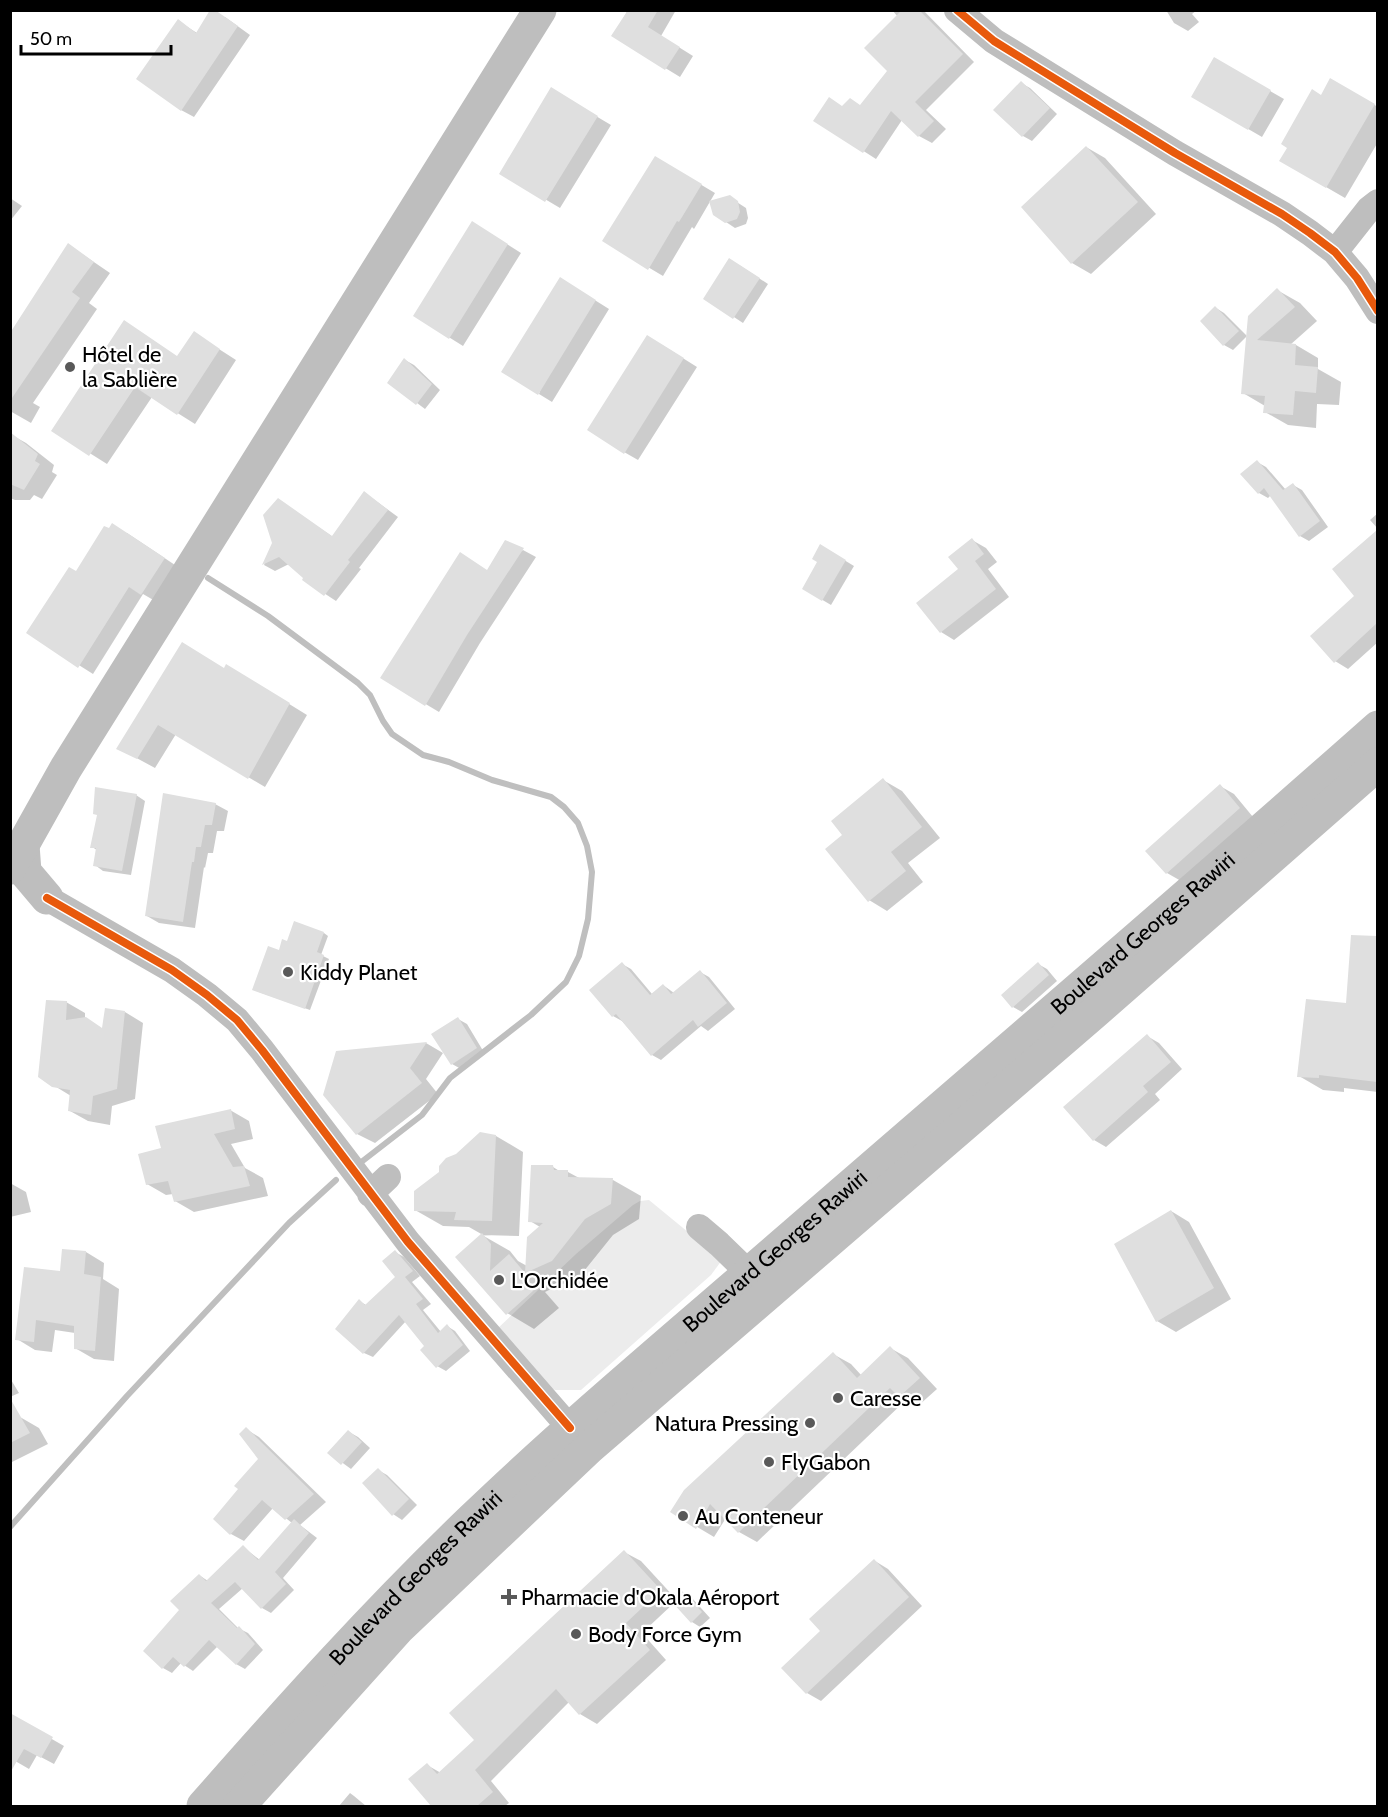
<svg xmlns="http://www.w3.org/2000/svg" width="1388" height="1817" font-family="Cabin,sans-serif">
<rect width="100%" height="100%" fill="#fff"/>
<path fill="#ececec" d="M649,1200L722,1260L711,1275L581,1390H555L544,1384L496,1330L576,1254L633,1205L640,1201Z"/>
<path fill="#0003" d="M628,10H676L661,36L693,56L680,77L613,36Z
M892,10H923L974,62L926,110L946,129L932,143L919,136L902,120L876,159L815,120L843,107L860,106L889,71L898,17Z
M1166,10H1197L1192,14L1199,22L1188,31L1174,23Z
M225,17L250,35L194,117L181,110L178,21L197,33Z
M1215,59L1284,99L1262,137L1193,97Z
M1331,80L1378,107V142L1345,198L1281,161Z
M1021,83L1030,88L1057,114L1032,141L1023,136L995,110Z
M552,90L611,125L560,208L501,173Z
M1086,147L1105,158L1156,214L1091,274L1072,263L1023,207Z
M656,158L715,193L694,229L692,227L663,276L604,241Z
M729,197L746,208L748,218L746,224L735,228L726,222Z
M10,198L22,206L10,221Z
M486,231L521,253L463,346L415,316Z
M69,245L110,273L89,303L97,309L33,403L40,407L31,423L10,411V336Z
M739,265L768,284L743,323L705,298Z
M574,287L609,309L552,402L539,394Z
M1277,290L1300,303L1317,321L1290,345H1296L1318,358V369L1341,382L1339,405L1317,404L1316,428L1288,425L1265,412V406L1243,393L1250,316Z
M1216,308L1224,313L1247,336L1233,350L1224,345L1202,321Z
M194,333L236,360L195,424L152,397L107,464L53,430L179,357Z
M662,345L697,367L638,460L624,452Z
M405,360L414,365L440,390L425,409L417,403Z
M10,434L26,443L54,465L52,472L57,475L42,499L34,495L30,500H15L10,498Z
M1257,462L1266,467L1286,490L1293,485L1302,490L1328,527L1309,541L1300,536L1271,495L1268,498L1259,493Z
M365,493L398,517L359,568L361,569L336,601L304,580L305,578L289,564L275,571L264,565L273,543L278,500L333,537Z
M1378,513V529L1370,520Z
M1378,532V642L1348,669L1335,661L1356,596L1334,569Z
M127,533L178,567L155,601L143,594L93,674L28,633L77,573Z
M972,540L986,548L997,562L988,569L1009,597L954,640L941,632Z
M821,546L854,566L831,605L804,589L819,562Z
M523,550L536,557L480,643L439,712L382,678L488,571Z
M225,670L244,676L307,715L265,787L176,734L155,768L118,748Z
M883,780L902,791L940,838L908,863L923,882L887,911L869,900L845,835Z
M1220,786L1234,794L1253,817L1181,881L1167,873L1147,851Z
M136,795L145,801L131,875L103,871L95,865L97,850L92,847Z
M215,804L228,811L224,831H217L213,853H208L205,868L204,867L195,928L159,923L147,916Z
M324,933L328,936L321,955L329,959L310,1010L259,992L280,952Z
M1352,937L1378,938V1092L1344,1088V1092L1323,1090L1299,1076L1348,1005Z
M622,964L631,969L652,994L663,985L674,993L700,972L709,977L735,1009L708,1031L701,1026L661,1060L652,1055L622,1021L613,1016Z
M1038,964L1047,969L1057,981L1022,1012L1013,1007Z
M66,1002L85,1013V1018L103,1029L125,1012L143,1023L135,1099L112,1106L110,1125L88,1121L70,1111L71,1096L53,1085Z
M458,1019L467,1024L485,1054L461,1069L452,1064Z
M1147,1036L1159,1043L1182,1069L1155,1094L1160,1100L1106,1147L1094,1140Z
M426,1043L443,1053L426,1079L438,1094L375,1143L357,1134L337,1052Z
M230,1110L249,1121L253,1139L231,1144L245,1168L263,1178L268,1196L194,1212L175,1201L173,1194L166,1195L147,1184L163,1149Z
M496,1136L523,1152L519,1236L482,1235L510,1251L518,1261L527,1266L540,1227L530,1221L553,1167L561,1172H568L581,1179L613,1180L641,1196L639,1219L613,1235L580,1276L554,1288L547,1284L551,1289L545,1292L559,1308L534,1329L507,1313L458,1257L483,1235L469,1227L443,1226L415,1210Z
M10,1183L26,1192L31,1212L10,1217Z
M1171,1211L1189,1222L1231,1299L1176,1332L1157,1321Z
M86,1252L104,1263L103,1279L119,1289L114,1361L94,1359L75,1348V1333L55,1330L52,1352L35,1350L17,1339L61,1273Z
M395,1252L404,1257L420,1276L412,1282L431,1304L423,1310L441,1332L447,1326L455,1331L470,1351L446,1371L437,1366L427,1346L406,1321L373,1357L364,1353L359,1301L366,1305L397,1277Z
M890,1348L908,1358L937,1389L918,1406L906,1400L757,1542L739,1532L726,1518L714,1537L672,1512L833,1354L851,1364L862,1376Z
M10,1378L19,1393L10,1397Z
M10,1416L20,1417L39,1428L48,1444L10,1463Z
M246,1429L259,1437L326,1502L300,1525L317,1538L283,1578L294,1590L271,1613L262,1608L243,1588L219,1609L238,1628L248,1633L263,1650L245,1669L236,1664L218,1646L193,1671L181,1663L172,1673L163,1668L181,1610L199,1575L208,1581L243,1547L260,1560L292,1523L273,1508L244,1541L231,1534L215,1518L240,1489L260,1459Z
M349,1432L358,1437L370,1448L351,1469L329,1453Z
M378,1470L387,1475L417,1505L402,1520L393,1514Z
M624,1552L641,1561L676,1599L683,1593L692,1598L710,1618L700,1627L692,1622L674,1603L642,1633L666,1660L597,1724L580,1714L569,1702L491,1781L509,1803L505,1806H433L410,1780L427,1765L441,1773L476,1740Z
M875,1561L888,1569L922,1606L821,1701L807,1693L822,1631Z
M10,1715L64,1746L54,1764L37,1755L29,1769L10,1758Z
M350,1793L354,1796L366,1806H339Z"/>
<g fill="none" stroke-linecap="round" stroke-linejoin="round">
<path stroke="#bfbfbf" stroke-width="6" d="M208,578L268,616L358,683L370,695L383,721L392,734L423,755L449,762L492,780L551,797L564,807L578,823L587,846L592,872L588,919L579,956L566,982L531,1015L450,1078L422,1115L360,1163
M10,1527L127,1396L289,1223L336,1180"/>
</g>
<path fill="#dfdfdf" d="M210,10H215L238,26L181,111L136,79L178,19L196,33Z
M628,10H658L648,27L680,47L665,70L611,36Z
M902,10H919L963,54L915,102L934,121L918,137L891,111L863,153L813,121L829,97L842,106L850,98L860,105L887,71L864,48Z
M1214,57L1271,90L1248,130L1191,97Z
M1330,78L1375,104L1326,188L1279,161L1287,148L1281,144L1312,89L1321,95Z
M1021,81L1050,108L1022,137L993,110Z
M551,87L598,116L545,202L499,174Z
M1086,146L1138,202L1071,264L1021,207Z
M655,156L702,184L679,222L677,221L648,270L602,241Z
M730,195L738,201L740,212L737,219L725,223L713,215L709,201Z
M472,221L508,244L449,339L413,316Z
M68,243L94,262L72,292L80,298L10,401V333Z
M729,258L760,278L733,319L703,299Z
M560,277L596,300L538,395L501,372Z
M1277,288L1295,307L1257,340L1296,344L1295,365L1318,367L1316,393L1295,391L1293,415L1263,413L1265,396L1241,394L1248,316Z
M1215,306L1239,331L1223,346L1200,321Z
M124,320L177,356L194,331L220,349L177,415L135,387L89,456L51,431Z
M647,335L684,358L624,454L587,430Z
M404,358L432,384L416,405L387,383Z
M10,432L38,454L35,461L40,464L24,490L10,484Z
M1257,460L1283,490L1293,483L1320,521L1299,537L1264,488L1258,494L1240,474Z
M364,491L388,510L348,560L350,562L324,596L302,580L303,578L279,557L262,565L272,543L263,515L278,498L332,536Z
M112,523L165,558L141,595L129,587L78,668L26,633L69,567L76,571L104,526L109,528Z
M1377,530V623L1334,663L1310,636L1354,596L1332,569Z
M972,538L984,554L975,561L996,589L940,633L916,603L958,569L948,557Z
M505,540L524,548L467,635L425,706L380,678L460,552L487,570Z
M820,544L846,560L822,601L802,589L817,562L812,559Z
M182,642L224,668L226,664L290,703L248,779L158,725L137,759L116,749Z
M883,778L922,827L891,852L906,871L868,902L825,849L842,835L831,821Z
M1220,784L1240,808L1166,874L1145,851Z
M95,787L137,794L122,871L93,866L96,848H90L97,815L93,814Z
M163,793L216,803L212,825H205L201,847H196L194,862H192L183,922L145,916Z
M294,921L324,932L317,952L324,955L305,1009L252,990L268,946L279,950L282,939L287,941Z
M1351,935L1377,936V1082L1319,1075V1078L1297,1077L1306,999L1346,1003Z
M622,962L650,995L663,984L671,994L700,970L727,1003L698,1027L693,1020L651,1056L616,1014L612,1017L589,990Z
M1038,962L1049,975L1012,1008L1001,995Z
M46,1000L67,1001L66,1020L86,1017L102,1028L105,1008L125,1011L117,1089L93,1096L91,1115L68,1111L70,1090L52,1087L38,1077Z
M458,1017L477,1048L451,1065L431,1034Z
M1147,1034L1171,1062L1143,1086L1148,1092L1093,1141L1063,1107Z
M427,1042L410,1068L422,1083L356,1135L323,1095L336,1051Z
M231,1109L235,1129L214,1134L233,1167L244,1166L250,1186L174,1202L168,1181L146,1185L138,1154L161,1148L155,1126Z
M480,1132L496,1135L492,1221L454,1220L456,1212L414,1211V1191L439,1172V1166L446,1158L456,1154Z
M531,1165H553L554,1170H568V1177L613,1178L611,1204L585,1219L552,1261L525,1273L527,1237L543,1223L528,1222Z
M1171,1210L1214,1288L1156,1322L1114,1244Z
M482,1233L491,1244L490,1271L509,1254L525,1273L519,1276L533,1291L506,1315L455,1257Z
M62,1249L86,1251L84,1274L101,1277L95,1351L74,1349V1326L36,1320L34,1342L15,1340L24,1267L60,1271Z
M395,1250L413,1271L405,1277L423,1299L416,1304L438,1333L447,1324L463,1345L436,1368L420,1350L424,1346L399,1315L363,1354L335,1329L359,1299L365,1305L395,1277L382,1261Z
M890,1346L920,1378L899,1397L890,1388L738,1533L710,1504L696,1529L670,1512L684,1490L833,1352L857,1378Z
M10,1398L30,1433L10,1443Z
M246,1427L314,1494L285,1520L262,1500L230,1535L213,1519L238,1489L234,1486L258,1459L239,1434Z
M348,1430L362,1442L341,1465L327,1453Z
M378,1468L409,1499L392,1516L362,1483Z
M294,1519L309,1533L275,1572L286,1584L261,1609L235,1582L211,1603L237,1628L239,1626L255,1644L236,1665L209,1640L184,1667L173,1657L162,1669L143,1651L179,1610L170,1601L199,1574L206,1581L243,1545L258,1560Z
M624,1550L661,1590L626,1623L650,1650L579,1715L556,1689L475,1770L493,1792L477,1806H431L408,1779L427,1763L437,1774L474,1740L449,1713Z
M874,1559L909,1597L806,1694L781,1668L820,1631L809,1619Z
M682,1591L702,1612L691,1623L672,1602Z
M10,1713L53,1737L41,1758L24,1749L10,1773Z"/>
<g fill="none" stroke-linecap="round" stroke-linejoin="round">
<path stroke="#bebebe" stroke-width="26" d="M957,10L994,41L1175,153L1282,214L1310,233L1335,252L1357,278L1378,311
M1335,252L1369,209L1378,202
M47,898L172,970L207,995L237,1020L262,1050L408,1242L570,1428
M370,1194L388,1177
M699,1227L719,1244L749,1273"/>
<g stroke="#bebebe" stroke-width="33">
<path d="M23,845L25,872L47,898"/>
<path d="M10,868L66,768L540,10"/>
<path id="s1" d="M203,1806C290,1707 377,1610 472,1519C572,1423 679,1334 784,1243C982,1071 1182,901 1378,727"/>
<path d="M239,1806L399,1628L589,1448L1094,1013L1378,764"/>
</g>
<g stroke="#fff" stroke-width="11">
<path id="cycleway" d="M957,10L994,41L1175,153L1282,214L1310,233L1335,252L1357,278L1378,311
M47,898L172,970L207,995L237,1020L262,1050L408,1242L570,1428"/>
</g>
<use href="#cycleway" stroke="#e8590c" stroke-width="8"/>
</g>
<g fill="#595959" stroke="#fff" stroke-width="2">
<circle cx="70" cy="367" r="6"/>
<circle cx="288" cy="972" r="6"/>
<circle cx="499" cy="1280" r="6"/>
<circle cx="838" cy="1398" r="6"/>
<circle cx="810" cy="1423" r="6"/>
<circle cx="769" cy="1462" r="6"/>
<circle cx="683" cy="1516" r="6"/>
<path d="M506 1588h6v6h6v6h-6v6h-6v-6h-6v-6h6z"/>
<circle cx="576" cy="1634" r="6"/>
</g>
<g text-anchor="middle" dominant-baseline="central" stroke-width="4.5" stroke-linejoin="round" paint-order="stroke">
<g font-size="22" fill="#000" stroke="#fff" text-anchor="start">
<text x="82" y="354">Hôtel de<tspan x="82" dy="25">la Sablière</tspan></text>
<text x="300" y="972">Kiddy Planet</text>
<text x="511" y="1280">L'Orchidée</text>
<text x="850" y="1398">Caresse</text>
<text x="798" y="1423" text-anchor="end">Natura Pressing</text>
<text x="781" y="1462">FlyGabon</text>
<text x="695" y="1516">Au Conteneur</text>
<text x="521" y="1597">Pharmacie d'Okala Aéroport</text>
<text x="588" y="1634">Body Force Gym</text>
</g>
<g font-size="22" fill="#000" stroke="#fff">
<text stroke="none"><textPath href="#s1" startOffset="1284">Boulevard Georges Rawiri</textPath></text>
<text stroke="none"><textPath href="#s1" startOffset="798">Boulevard Georges Rawiri</textPath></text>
<text stroke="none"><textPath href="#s1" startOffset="312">Boulevard Georges Rawiri</textPath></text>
</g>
</g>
<rect width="1388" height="1817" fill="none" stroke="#000000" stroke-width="24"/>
<path d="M21 45v9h150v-9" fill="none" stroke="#000000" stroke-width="3"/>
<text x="30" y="45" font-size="18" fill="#000000" stroke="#ffffff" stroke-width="4.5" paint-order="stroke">50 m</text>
</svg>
